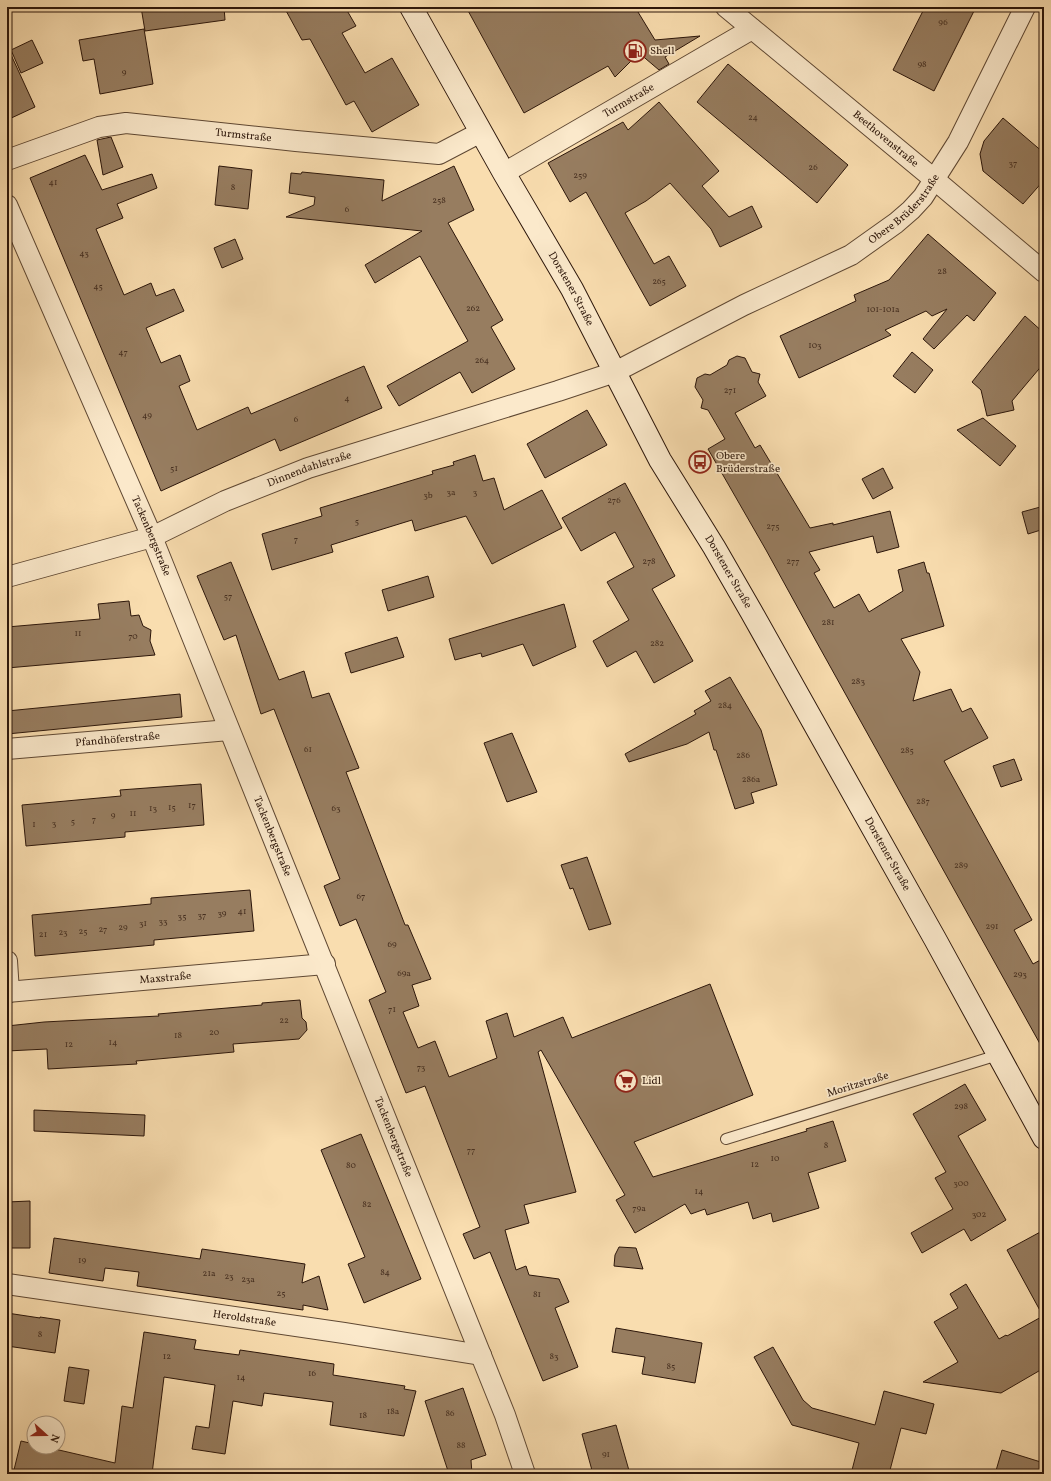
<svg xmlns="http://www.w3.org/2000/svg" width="1051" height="1481" font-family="Vollkorn,serif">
<rect width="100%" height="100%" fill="#f9ddaf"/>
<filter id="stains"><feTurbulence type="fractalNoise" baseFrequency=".005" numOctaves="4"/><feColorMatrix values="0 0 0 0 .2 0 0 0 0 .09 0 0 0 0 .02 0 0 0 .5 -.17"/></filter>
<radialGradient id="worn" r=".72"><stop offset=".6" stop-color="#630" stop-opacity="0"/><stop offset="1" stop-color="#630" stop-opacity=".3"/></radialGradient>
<path fill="#977d60" stroke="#2c160a" d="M141,7H224L225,20L145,31Z
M284,7H345L356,26L342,33L365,73L392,58L419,105L372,132L354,101L346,105L310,39L302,40Z
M466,7H633L638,12L655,40L700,36L665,57L669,64L659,70L639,53L615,77L608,66L524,113Z
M925,7H976L934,91L893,70Z
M144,29L153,84L100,94L94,59L83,61L79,40Z
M32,40L43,63L21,73L11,50Z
M7,46L35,107L7,120Z
M728,64L848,165L817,203L697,102Z
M659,102L719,171L702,186L729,217L752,206L762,227L720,247L711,229L670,183L646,201L625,213L654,264L669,256L686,286L650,306L586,192L570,202L548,163L623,122L628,130Z
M1003,118L1044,153V180L1023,204L983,171L980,154L984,141Z
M111,137L123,167L103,175L97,140Z
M85,155L102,190L152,174L157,188L117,204L123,218L96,229L124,295L151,283L156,296L174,289L184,311L146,328L161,363L180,355L190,381L179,386L197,430L248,407L251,414L364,366L382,408L280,451L275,439L161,491L30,178Z
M219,166L252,170L248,209L215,205Z
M454,166L474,210L448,223L503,320L491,327L515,369L472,393L460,372L399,406L387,386L468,341L420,256L375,283L365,265L422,231L286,217L314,205L315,197L289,193L291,173L301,174L302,172L384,180L382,201Z
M928,234L996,293L974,321L967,315L934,349L923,339L947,309L932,316L926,311L885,330L891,335L799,378L780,336L856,301L854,295L889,280Z
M235,239L243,259L222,268L214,248Z
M1025,316L1044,333V363L1012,401L1014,410L987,416L981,390L972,382Z
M912,352L933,370L915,393L893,376Z
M737,356L745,358L752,372L760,374L758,382L766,396L735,413L755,448L760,445L810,528L833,523V525L890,511L899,547L877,553L873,536L809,552L820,570L814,573L834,608L859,594L869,612L903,591L898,570L924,562L927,573H929L944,626L901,639L920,672L913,701L951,689L962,712L971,708L988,738L944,761L1032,920L1014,930L1033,964L1044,958V1051L816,641L766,550L708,449L725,439L708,410L701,408L703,400L695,387L697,378L705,374L710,375L727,365L729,360Z
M587,410L607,445L545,478L527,444Z
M983,418L1016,446L1000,466L957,430Z
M475,455L483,481L494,478L504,510L542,490L562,528L492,564L466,516L415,531L412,520L331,545L333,552L272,570L262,534L322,516L320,508L433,474L432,471L454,465L453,462Z
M883,468L893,488L873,499L862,479Z
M625,483L675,576L652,589L693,661L654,683L636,651L607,667L593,641L629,620L607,582L634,567L615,532L581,551L562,518Z
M1044,506V529L1028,534L1022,512Z
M231,562L279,680L304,671L312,698L329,693L359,768L346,772L405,925H408L431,979L412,985L419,1006L403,1012L418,1048L435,1041L449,1077L497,1058L486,1021L507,1013L514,1037L563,1017L572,1038L710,984L753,1095L634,1142L653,1177L807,1131L806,1129L833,1121L846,1161L808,1173L819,1208L773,1222L771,1213L753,1219L748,1202L707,1215L705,1209L691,1214L685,1204L635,1233L616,1200L625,1195L541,1050L538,1052L576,1192L524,1205L529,1223L505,1230L516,1270L526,1266L529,1275L559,1279L569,1302L555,1308L578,1367L543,1381L490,1252L474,1259L463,1234L480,1227L425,1086L406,1093L369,1000L386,992L356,919L340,926L324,886L340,879L274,709L261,714L236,635L224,640L197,576Z
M428,576L434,597L388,611L382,590Z
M129,601L131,616L139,615L143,626L151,630L150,641L155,655L7,668V627L100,619L98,604Z
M564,604L576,647L533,666L523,644L482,657L481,653L455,660L449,639Z
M397,637L404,657L351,673L345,653Z
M730,677L761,730L777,785L751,793L754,803L735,809L716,750H714L709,732L687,744L629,762L625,754L696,714L694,711L711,701L705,691Z
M180,694L182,717L7,734V711Z
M512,733L537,792L507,802L484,743Z
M1014,759L1022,780L1001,787L993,766Z
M201,784L204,825L125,832V837L26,846L22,805L121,796L120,790Z
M587,857L611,924L589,930L573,888L570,889L561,865Z
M250,890L254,931L154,940V945L35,956L32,915L151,904V898Z
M300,1000L302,1018L306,1022L307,1030L299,1039L233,1044L234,1052L136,1061L137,1064L48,1069L47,1049L7,1051V1026L44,1022L159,1016L158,1014L262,1005V1003Z
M965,1084L986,1120L958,1136L1006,1220L971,1241L964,1229L922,1253L911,1233L953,1209L935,1178L946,1172L913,1114Z
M34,1110L145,1115L144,1136L34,1131Z
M361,1134L421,1279L364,1303L348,1264L365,1257L321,1150Z
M30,1201V1248H10V1245H7V1202Z
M1044,1230V1368L1001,1393L923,1382L958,1362L934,1322L958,1308L950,1294L966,1284L999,1339L1006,1335L1007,1336L1043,1316L1007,1250Z
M54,1238L200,1259L202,1249L305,1264L302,1283L319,1276L328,1310L303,1305V1310L137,1286L139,1272L105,1268L103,1281L49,1273Z
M619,1247L636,1248L643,1269L614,1266L615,1255Z
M7,1313L40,1318V1317L60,1320L55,1353L7,1346Z
M616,1328L702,1343L695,1383L642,1374L645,1357L612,1352Z
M144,1332L196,1340L194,1349L239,1355L240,1350L334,1364L333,1375L405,1386L404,1389L416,1391L404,1436L330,1425L333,1402L264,1393L262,1406L233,1401L225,1454L192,1449L196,1426L209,1428L215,1385L164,1377L152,1474H13L21,1441L34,1444V1447H46L115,1463L122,1406L133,1408Z
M773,1347L803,1400L812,1408L875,1425L884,1391L934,1404L926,1434L901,1428L889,1474H851L859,1443L792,1425L754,1357Z
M69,1367L89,1370L84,1404L64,1401Z
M463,1388L486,1455L471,1460L472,1474H449L425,1401Z
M616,1425L630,1474H593L582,1434Z
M1002,1450L1044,1463V1474H995Z"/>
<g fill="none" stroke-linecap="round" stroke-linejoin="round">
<g stroke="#5f4833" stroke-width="12">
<path id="service" d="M726,1139L998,1055"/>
</g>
<g stroke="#5f4833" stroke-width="22">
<g id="minor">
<path id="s1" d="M726,7L935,180L1044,272"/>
<path id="s2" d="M7,160L99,127L126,123L296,141L439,154L481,132"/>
<path id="s3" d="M504,173L752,29"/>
<path id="s4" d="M7,205L152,537L505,1415L525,1474"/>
<path id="s5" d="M7,577L152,537L225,501L308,468L558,391L615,372L744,305L851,255L896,223L911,210L923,197L958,142L1025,7"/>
<path id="s6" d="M7,749L229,730"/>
<path d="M7,961L9,992"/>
<path id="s7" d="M7,992L325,964"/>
<path id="s8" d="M7,1284L344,1333L481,1355"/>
</g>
</g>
<g stroke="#2c160a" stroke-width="24">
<g id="secondary">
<path id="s9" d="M411,7L504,173L572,289L660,460L714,547L752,613L935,939L1044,1138"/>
</g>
</g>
<use href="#service" stroke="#fbe9cb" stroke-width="10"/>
<use href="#minor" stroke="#fbe9cb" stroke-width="20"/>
<use href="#secondary" stroke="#fbe9cb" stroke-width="22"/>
</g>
<defs>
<g id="fuel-ring" transform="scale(1.15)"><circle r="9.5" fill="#fbe9cb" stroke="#8f2418" stroke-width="1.5"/><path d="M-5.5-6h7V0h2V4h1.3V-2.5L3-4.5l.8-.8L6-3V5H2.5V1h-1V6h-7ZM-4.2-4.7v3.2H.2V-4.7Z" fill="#8f2418"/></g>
<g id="bus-ring" transform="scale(1.15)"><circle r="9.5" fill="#fbe9cb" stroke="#8f2418" stroke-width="1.5"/><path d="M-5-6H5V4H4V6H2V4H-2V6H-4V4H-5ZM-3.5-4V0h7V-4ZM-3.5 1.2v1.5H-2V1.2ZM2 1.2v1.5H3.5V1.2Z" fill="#8f2418"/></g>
<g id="supermarket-ring" transform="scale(1.15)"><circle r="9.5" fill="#fbe9cb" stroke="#8f2418" stroke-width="1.5"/><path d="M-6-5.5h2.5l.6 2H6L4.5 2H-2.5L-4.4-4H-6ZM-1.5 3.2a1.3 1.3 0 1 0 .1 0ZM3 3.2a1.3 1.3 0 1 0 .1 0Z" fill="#8f2418"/></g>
</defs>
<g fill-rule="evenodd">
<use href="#fuel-ring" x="635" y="51"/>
<use href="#bus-ring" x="700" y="462"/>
<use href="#supermarket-ring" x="626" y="1081"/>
</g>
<g text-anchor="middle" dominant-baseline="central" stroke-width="3.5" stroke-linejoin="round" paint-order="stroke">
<g font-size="9" fill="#473020">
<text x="943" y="22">96</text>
<text x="922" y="64">98</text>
<text x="124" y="72">9</text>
<text x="753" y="117">24</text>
<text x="1013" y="163">37</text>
<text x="813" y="167">26</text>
<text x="580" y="175">259</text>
<text x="53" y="182">41</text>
<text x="233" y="187">8</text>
<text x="439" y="200">258</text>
<text x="347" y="209">6</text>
<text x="84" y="253">43</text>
<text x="942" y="271">28</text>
<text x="659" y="281">265</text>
<text x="98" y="286">45</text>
<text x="473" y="308">262</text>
<text x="883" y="309">101-101a</text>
<text x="815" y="345">103</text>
<text x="123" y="352">47</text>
<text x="482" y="360">264</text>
<text x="730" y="390">271</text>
<text x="347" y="398">4</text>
<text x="147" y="415">49</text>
<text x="296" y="419">6</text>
<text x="174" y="468">51</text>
<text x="451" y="492">3a</text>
<text x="475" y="492">3</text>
<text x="428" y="495">3b</text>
<text x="614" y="500">276</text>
<text x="357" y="521">5</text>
<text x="773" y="526">275</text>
<text x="296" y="539">7</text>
<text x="649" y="561">278</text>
<text x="793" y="561">277</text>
<text x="228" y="596">57</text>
<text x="828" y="622">281</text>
<text x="78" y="633">11</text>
<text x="133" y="636">70</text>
<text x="657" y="643">282</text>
<text x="858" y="681">283</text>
<text x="725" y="705">284</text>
<text x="308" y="749">61</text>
<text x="907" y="750">285</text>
<text x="743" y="755">286</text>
<text x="751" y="779">286a</text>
<text x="923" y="801">287</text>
<text x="192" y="805">17</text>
<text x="172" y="807">15</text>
<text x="153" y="808">13</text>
<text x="336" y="808">63</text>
<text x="133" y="813">11</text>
<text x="113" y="815">9</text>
<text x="94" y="819">7</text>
<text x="73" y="821">5</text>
<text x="54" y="823">3</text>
<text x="34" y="824">1</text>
<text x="961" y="865">289</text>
<text x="361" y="896">67</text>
<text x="242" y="911">41</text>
<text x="222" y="913">39</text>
<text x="202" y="915">37</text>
<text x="182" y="916">35</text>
<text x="163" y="921">33</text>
<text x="143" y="923">31</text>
<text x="992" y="926">291</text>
<text x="123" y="927">29</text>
<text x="103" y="929">27</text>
<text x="83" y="931">25</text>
<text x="63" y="932">23</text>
<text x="43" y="934">21</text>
<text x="392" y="944">69</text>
<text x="404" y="973">69a</text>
<text x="1020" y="974">293</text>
<text x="392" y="1009">71</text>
<text x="284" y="1020">22</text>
<text x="214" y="1032">20</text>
<text x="178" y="1035">18</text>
<text x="113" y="1042">14</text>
<text x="69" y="1044">12</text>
<text x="421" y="1067">73</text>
<text x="961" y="1106">298</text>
<text x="826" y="1145">8</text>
<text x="471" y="1150">77</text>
<text x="775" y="1158">10</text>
<text x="755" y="1164">12</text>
<text x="351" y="1165">80</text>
<text x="961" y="1183">300</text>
<text x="699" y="1191">14</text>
<text x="367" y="1204">82</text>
<text x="639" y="1208">79a</text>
<text x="979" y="1214">302</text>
<text x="82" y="1260">19</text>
<text x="385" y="1272">84</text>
<text x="209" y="1273">21a</text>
<text x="229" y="1276">23</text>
<text x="248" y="1279">23a</text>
<text x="281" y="1293">25</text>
<text x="537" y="1294">81</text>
<text x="40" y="1334">8</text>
<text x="167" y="1356">12</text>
<text x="554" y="1356">83</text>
<text x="671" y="1366">85</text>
<text x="312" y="1373">16</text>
<text x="241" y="1377">14</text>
<text x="393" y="1411">18a</text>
<text x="450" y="1413">86</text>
<text x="363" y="1415">18</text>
<text x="461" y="1445">88</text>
<text x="606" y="1454">91</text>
</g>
<g font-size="11" fill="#2c160a" stroke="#fbe9cb" text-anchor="start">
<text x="650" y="51">Shell</text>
<text x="716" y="456">Obere<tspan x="716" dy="13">Brüderstraße</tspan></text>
<text x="642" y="1081">Lidl</text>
</g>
<g font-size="11" fill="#2c160a" stroke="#fbe9cb">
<text stroke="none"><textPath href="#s3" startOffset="144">Turmstraße</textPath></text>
<text stroke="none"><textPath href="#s2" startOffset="243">Turmstraße</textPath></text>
<text stroke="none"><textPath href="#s1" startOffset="207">Beethovenstraße</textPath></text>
<text stroke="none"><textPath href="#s5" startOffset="977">Obere Brüderstraße</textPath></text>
<text stroke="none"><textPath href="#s9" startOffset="324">Dorstener Straße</textPath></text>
<text stroke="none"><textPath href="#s5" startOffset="322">Dinnendahlstraße</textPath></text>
<text stroke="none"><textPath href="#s4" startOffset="361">Tackenbergstraße</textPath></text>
<text stroke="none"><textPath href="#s9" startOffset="648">Dorstener Straße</textPath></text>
<text stroke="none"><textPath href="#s6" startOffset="111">Pfandhöferstraße</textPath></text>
<text stroke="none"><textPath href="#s4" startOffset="685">Tackenbergstraße</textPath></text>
<text stroke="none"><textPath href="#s9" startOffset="972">Dorstener Straße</textPath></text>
<text stroke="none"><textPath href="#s7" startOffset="159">Maxstraße</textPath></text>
<text transform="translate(858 1085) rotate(-17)">Moritzstraße</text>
<text stroke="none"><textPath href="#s4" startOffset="1009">Tackenbergstraße</textPath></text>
<text stroke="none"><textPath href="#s8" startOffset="240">Heroldstraße</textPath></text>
</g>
</g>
<rect width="1051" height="1481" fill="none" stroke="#f9ddaf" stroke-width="24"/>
<rect x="8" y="8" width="1035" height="1465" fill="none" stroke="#2c160a" stroke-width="2"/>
<rect x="12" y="12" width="1027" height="1457" fill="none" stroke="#2c160a"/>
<g transform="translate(46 1435) rotate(111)"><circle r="19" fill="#fbe9cb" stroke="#a8957e"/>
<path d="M0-3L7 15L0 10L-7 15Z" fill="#8f2418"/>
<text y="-6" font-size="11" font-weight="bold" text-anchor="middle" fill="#2c160a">N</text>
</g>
<rect width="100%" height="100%" filter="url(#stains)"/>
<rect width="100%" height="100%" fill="url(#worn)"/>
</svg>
